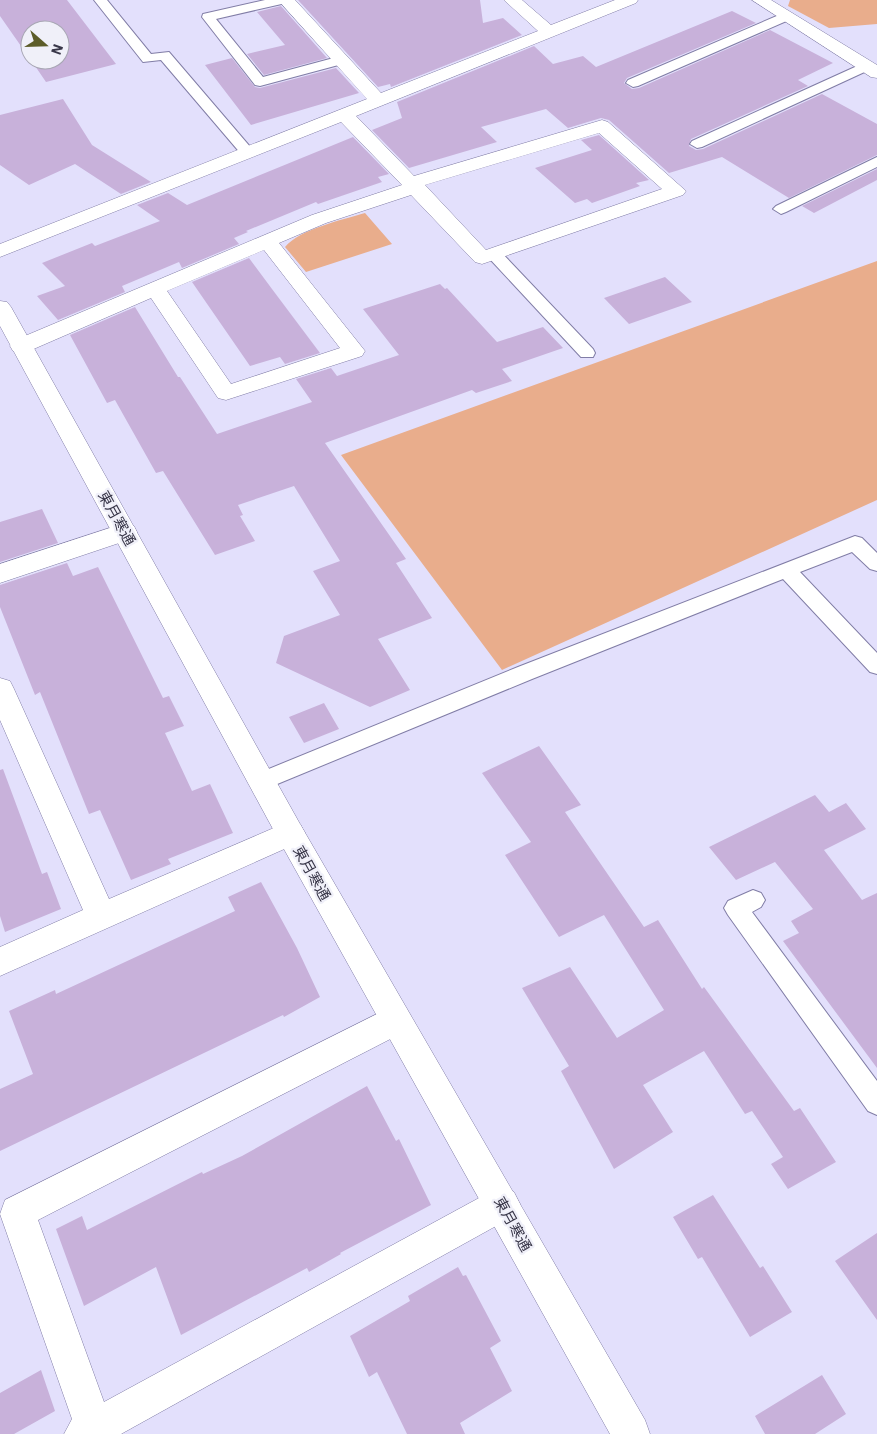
<svg xmlns="http://www.w3.org/2000/svg" width="877" height="1434" font-family="'IBM Plex Sans','Noto Sans JP',sans-serif">
<rect width="100%" height="100%" fill="#e3e0fc"/>
<path fill="#e9ad8c" d="M790,0H877V24L829,28L788,6Z
M365,213L392,244L306,272L285,247C300,229 342,220 365,213Z
M877,261V500L502,670L341,455Z"/>
<path fill="#c8b1da" d="M0,0H67L116,64L46,82L31,60H60V30H30V59L0,16Z
M298,0H480L483,23L503,18L522,35L391,87L390,84L378,87Z
M281,6L327,58L264,75L247,54L285,45L257,12Z
M732,11L756,23L627,78L624,83L632,89L639,88L770,30L833,63L798,80L808,86L691,139L689,146L696,150L703,149L822,94L877,124V155L789,198L722,157L669,173L609,120L601,118L568,128L546,109L481,127L497,142L409,168L372,130L402,118L397,102L534,46L553,64L583,56L596,67Z
M232,58L255,87L260,88L336,68L359,93L251,125L205,65Z
M63,99L92,145L151,182L121,194L75,164L29,185L0,165V115Z
M599,135L649,180L636,183L640,186L592,203L587,199L575,203L535,168L592,150L581,140Z
M353,137L389,174L378,177L382,182L318,204L316,202L246,231L248,232L234,238L239,244L182,268L179,262L122,286L125,292L58,320L37,296L65,286L42,263L92,243L95,246L160,221L137,205L168,193L187,205Z
M877,169V180L814,213L802,206Z
M249,258L272,289L320,353L285,364L280,357L250,366L192,282Z
M665,277L692,302L629,324L604,298Z
M440,284L445,289L447,288L497,342L543,327L563,348L502,369L512,381L476,393L472,390L325,443L406,559L396,563L432,618L378,639L410,690L370,707L276,663L284,636L340,615L313,571L340,561L294,486L238,505L243,515L240,516L255,541L215,555L163,471L156,473L115,400L107,403L70,335L135,307L178,377H180L217,434L312,402L296,379L331,368L337,376L399,355L363,309Z
M42,509L58,543L0,562V522Z
M67,563L73,576L98,567L163,698L169,696L184,726L165,733L192,791L210,784L233,833L168,859L171,864L131,880L100,810L89,814L40,692L35,695L0,607V585Z
M324,703L339,729L304,743L289,717Z
M539,746L581,805L565,812L644,927L658,920L702,989L704,987L794,1111L800,1108L836,1162L788,1189L771,1164L783,1157L752,1111L745,1114L704,1051L643,1085L673,1132L614,1169L561,1071L569,1066L522,988L570,967L617,1038L664,1010L604,915L559,937L505,855L531,842L482,773Z
M3,769L42,874L47,872L61,909L5,932L0,916V770Z
M815,795L829,812L846,803L866,829L824,850L862,900L877,893V1068L783,941L799,933L791,921L813,909L775,862L736,880L709,847Z
M261,882L297,948L320,997L284,1017L283,1015L0,1151V1089L33,1074L9,1011L55,990L56,994L235,911L228,897Z
M367,1086L396,1141L399,1139L431,1205L340,1253L341,1254L309,1272L307,1268L181,1335L156,1267L84,1306L56,1229L82,1216L87,1230L202,1172L203,1174L242,1156Z
M713,1195L760,1268L763,1266L792,1312L750,1337L702,1257L698,1259L673,1217Z
M877,1233V1320L835,1261Z
M458,1267L463,1276L466,1275L501,1341L490,1348L512,1391L460,1423L465,1434H407L377,1372L369,1377L350,1336L410,1301L408,1296Z
M41,1370L55,1411L14,1434H0V1393Z
M822,1375L846,1414L815,1434H765L755,1416Z"/>
<g fill="none" stroke-linecap="round" stroke-linejoin="round">
<g stroke="#817da6" stroke-width="2">
<path id="lane" d="M94,0H107L151,54L169,52L252,149L254,152L252,155H242L161,60L143,62Z
M265,0H288L286,3L216,19L263,77L341,56L348,60L346,63L260,86L255,85L202,17L203,14Z
M786,12L792,16L791,19L638,86L633,87L626,83L628,80Z
M866,62L871,63L873,66L871,69L702,147L697,148L690,144L692,141Z
M877,157V167L786,212L781,214L773,209L776,206Z
M494,249L500,251L593,349L595,353L593,357H581L488,257L486,254L488,251Z
M855,536L862,538L877,553V571L870,569L852,552L800,572L877,653V674L870,672L783,579L532,679L270,787L262,790L254,787L251,781L254,775L518,667Z
M753,890L761,893L765,900L761,907L752,912L877,1081V1115L868,1111L728,915L724,908L728,901Z"/>
</g>
<g stroke="#817da6" stroke-width="1">
<path id="street" d="M278,0H295L381,93L538,31L504,0H522L551,25L615,0H638L636,3L356,116L414,176L602,120L608,122L686,191L683,195L482,264L475,262L411,195L326,223L279,243L365,351L362,356L226,400L218,398L151,298L29,351L21,353L13,351L10,346L13,341L312,215L402,185L341,122L0,257V244L367,99ZM599,133L662,189L486,250L425,185ZM264,250L340,348L231,384L167,291Z
M752,0H771L877,65V78L871,77Z
M125,523L134,526L137,532L134,538L0,583V564Z
M0,678L10,681L14,689L109,899L290,821L300,824L305,833L300,842L0,976V947L83,910L0,720Z
M395,1005L406,1009L411,1020L406,1031L38,1220L104,1402L490,1192L502,1186L514,1192L520,1204L514,1216L121,1434H64L72,1419L0,1214L5,1200Z"/>
</g>
<g stroke="#817da6" stroke-width="1">
<path id="secondary" d="M0,301L7,302L11,307L300,824L645,1420L650,1434H610L280,842L0,326Z"/>
</g>
<use href="#lane" fill="#fff" fill-rule="evenodd"/>
<use href="#street" fill="#fff" fill-rule="evenodd"/>
<use href="#secondary" fill="#fff" fill-rule="evenodd"/>
</g>
<g text-anchor="middle" dominant-baseline="central" stroke-width="4.5" stroke-linejoin="round" paint-order="stroke">
<g font-size="15" fill="#393749" stroke="#f0f0f9">
<text transform="translate(117 518) rotate(61)">東月寒通</text>
<text transform="translate(312 873) rotate(61)">東月寒通</text>
<text transform="translate(513 1224) rotate(61)">東月寒通</text>
</g>
</g>
<g transform="translate(45 45) rotate(110)"><circle r="24" fill="#f0f0f9" stroke="#a7a6b3"/>
<path d="M0-4L9 19L0 12L-9 19Z" fill="#5c5c29"/>
<text y="-8" font-size="14" font-weight="bold" text-anchor="middle" fill="#393749">N</text>
</g>
</svg>
